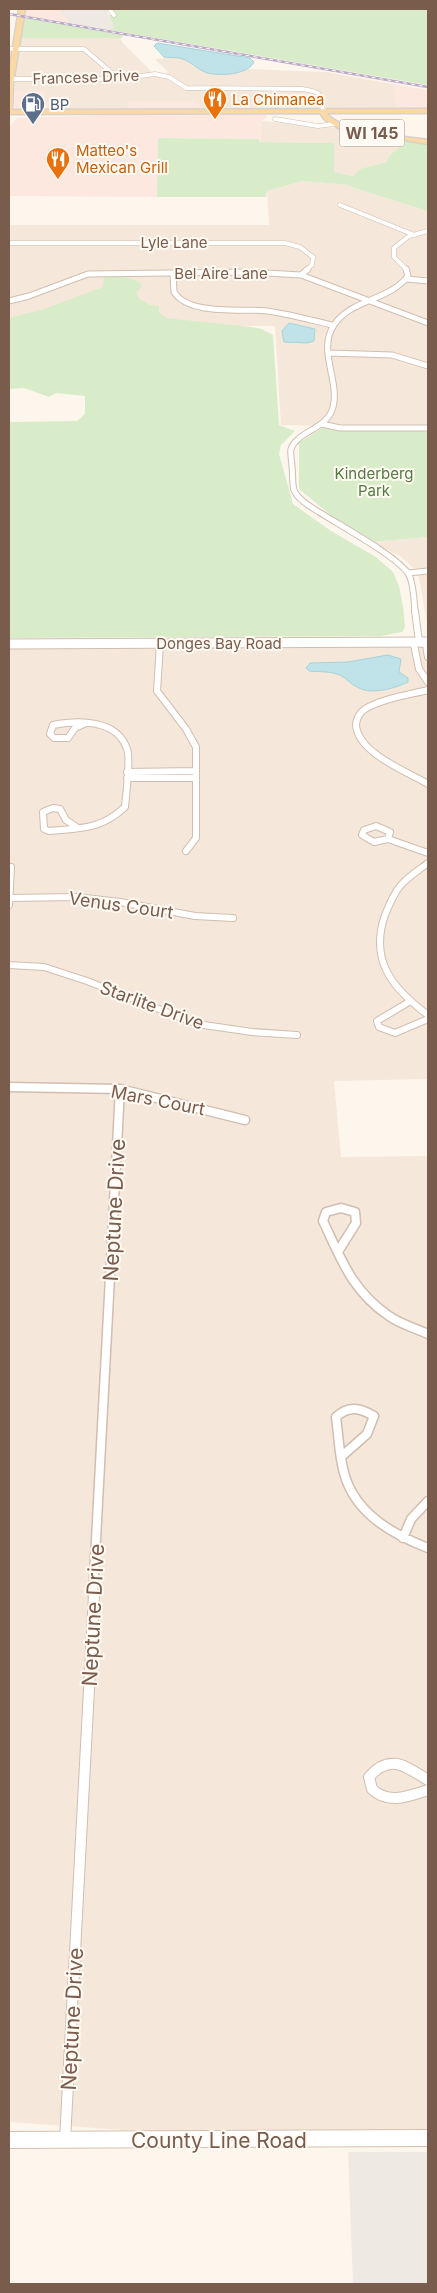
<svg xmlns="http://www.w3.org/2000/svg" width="437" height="2293" font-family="Inter,sans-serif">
<rect width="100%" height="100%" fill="#fdf6ec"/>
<path fill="#f5e8da" d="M21,38H121L122,42L156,76H163L168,72L155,59L176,57L189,61L203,71L214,74L248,69L326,72L393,84L398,110H206L128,102L129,111H62L45,102V91H14Z
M262,121L337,128L408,140L390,155L386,162L361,169L354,176L334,172L333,143L259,142Z
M303,181L349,185L354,188L428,211V428L281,425L275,326L9,327V225H269L267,191Z
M428,537V629L418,572L400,556L371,542Z
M428,643V1079L334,1081L341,1157L428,1156V2134L265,2140L9,2122V644Z"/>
<path fill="#fde8e0" d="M26,9H58L69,23L25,16Z
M393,84L428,90V110H398Z
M14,91H45V102H63L62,111L15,109L13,99Z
M193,101L206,110L129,111L128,102Z
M146,114H265L267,117L262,121L259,139L158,138L157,197L9,196V127L17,118Z"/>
<path fill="#efe9e4" d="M58,9H106L114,27L110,30L69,23Z
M348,2152H428V2284H353Z"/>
<path fill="#d8ecc9" d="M110,9H428V85L110,30L114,27L109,15L117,14Z
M25,18L123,35V36L121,38H21Z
M158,138L259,139V142L334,143V172L353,176L360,169L386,162L390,155L408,140L428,143V211L354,188L349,185L303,181L267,191L266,197H157Z
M104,277C114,276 138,276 142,287L136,292L138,298L150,305L159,306V313L166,318L251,327L262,329L273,335L279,425L295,431L281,445L279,454L293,504L331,531L376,557L393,572L399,586L403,607L405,627L402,632L381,636L9,638V422L77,421L85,414V396L56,393L49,397L24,388L9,389V318L44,309L103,287Z
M324,427L428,429V537L371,542L338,521L299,489V443Z"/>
<path fill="#bfe3e8" stroke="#a5d3da" d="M157,43L250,58L254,62C248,75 220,76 207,73C198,70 192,62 183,59C177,57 171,58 164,57L154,46Z
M289,323L315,329L314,341L307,343L284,342L282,331Z
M388,655L401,659L399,672L408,678V682C396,688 372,695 359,688C351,685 347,678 340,675C330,671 319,672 309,671L306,668L310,663L348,662Z"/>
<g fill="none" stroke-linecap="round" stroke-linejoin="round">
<g stroke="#d1beb0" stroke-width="5">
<path id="minor-far4" d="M109,9L114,15
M9,49H84L119,79
M9,79H119L155,74L169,77L186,88L302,89C322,92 321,93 323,112
M275,119L318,126L334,124
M340,205L412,234
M9,243H285L300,247L313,257L312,265L306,270
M407,270L394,257V248L409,236L428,231"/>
</g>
<g stroke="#d1beb0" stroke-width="7">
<path id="minor-far3" d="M406,269L408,276C389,301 351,299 334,325C317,350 340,381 333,407C328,429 297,431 291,449C290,454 292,462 292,467C293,474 292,484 294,490C298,500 311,507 319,512C339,525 399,557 409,575C414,585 414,601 415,612
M173,273L174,292C189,316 242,308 267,311C289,314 310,320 332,325
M301,275L308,269
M406,279L428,281
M9,301L29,296L88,274L249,272L301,275L428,323
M329,353L392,355L428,366
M322,424L340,428H428
M408,573L428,571"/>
</g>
<g stroke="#d1beb0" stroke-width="8">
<path id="minor-far2" d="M415,611L419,642
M419,642L414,645L419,669L428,682
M419,642L426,645L428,657
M160,644L157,691L186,729L196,747V838L186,851
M428,690C408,695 384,698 365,709C360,712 356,719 356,725C358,753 406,771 428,784
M127,772L195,771
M127,778H196
M376,826L390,832L388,839L374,842L362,835L364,830Z
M78,828L66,820L60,809L53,808L43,812L44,829L49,831C81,828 100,830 125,807C126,795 131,758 127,749C117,719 78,720 53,725L50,734L54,738H68L75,728L86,723
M388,839L428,853
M428,863C419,870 409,876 401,885C394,893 389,905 385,915C369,961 393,989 428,1015
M9,898L77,897L120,902L195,916L233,918
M9,905L11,867
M9,965L44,967L87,981L197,1024L252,1032L297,1035
M409,1002L377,1021L379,1027L395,1033L428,1019"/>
</g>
<g stroke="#d1beb0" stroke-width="11">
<path id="minor-far1" d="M9,1087L120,1089L245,1120
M339,1250L356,1223L355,1212L341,1208L326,1212L323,1221C341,1259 352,1291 389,1316C400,1324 415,1328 428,1334
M342,1456L367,1434L374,1416C360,1408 349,1405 336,1417C339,1438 339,1461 347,1482C361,1517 395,1535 428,1548
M403,1538L411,1519L428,1501
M93,1596L120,1089"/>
</g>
<g stroke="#d1beb0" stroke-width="12">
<path id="minor" d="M428,1780C405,1766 390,1753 369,1777L372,1789C388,1805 409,1796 428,1790
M65,2140L94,1595"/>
</g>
<g stroke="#d1beb0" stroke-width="11">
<path id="tertiary" d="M9,644L428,642"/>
</g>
<g stroke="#d6c0b0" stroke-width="18">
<path id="secondary" d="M9,2140L428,2138"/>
</g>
<g stroke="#dad1cd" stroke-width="3">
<path id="primary" d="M19,9H25L13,84L12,110L428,109V113H327C336,131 407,137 428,140V144L340,129L324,119L320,113L9,114V72Z"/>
</g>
<use href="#minor-far4" stroke="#fff" stroke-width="4"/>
<use href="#minor-far3" stroke="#fff" stroke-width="5"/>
<use href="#minor-far2" stroke="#fff" stroke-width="6"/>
<use href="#minor-far1" stroke="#fff" stroke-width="8"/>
<use href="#minor" stroke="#fff" stroke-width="10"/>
<use href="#tertiary" stroke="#fff" stroke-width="9"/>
<use href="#secondary" stroke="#fff" stroke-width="16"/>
<use href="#primary" fill="#fbd9a5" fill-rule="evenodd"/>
<g stroke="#b9a8c9" stroke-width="2.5">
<path id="rail" d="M9,14L428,87"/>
</g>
<use href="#rail" stroke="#fffaf3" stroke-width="1" stroke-dasharray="4" stroke-linecap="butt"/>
</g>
<defs>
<g id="restaurant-pin" transform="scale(1.25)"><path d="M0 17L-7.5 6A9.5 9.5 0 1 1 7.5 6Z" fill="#e8710a" stroke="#fffaf3"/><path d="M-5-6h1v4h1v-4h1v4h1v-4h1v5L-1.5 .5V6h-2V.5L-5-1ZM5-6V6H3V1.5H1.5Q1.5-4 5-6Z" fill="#fff"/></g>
<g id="fuel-pin" transform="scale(1.25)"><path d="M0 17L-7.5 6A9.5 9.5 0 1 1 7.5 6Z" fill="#5c6f8a" stroke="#fffaf3"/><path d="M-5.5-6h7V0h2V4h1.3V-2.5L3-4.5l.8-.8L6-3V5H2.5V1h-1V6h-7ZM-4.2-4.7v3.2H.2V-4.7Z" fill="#fff"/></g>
</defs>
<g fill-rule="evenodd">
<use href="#restaurant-pin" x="215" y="99"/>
<use href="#fuel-pin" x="33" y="104"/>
<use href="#restaurant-pin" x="58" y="159"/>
</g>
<g text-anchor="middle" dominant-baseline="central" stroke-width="4" stroke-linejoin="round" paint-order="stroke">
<g font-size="15" fill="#7a5c4d" stroke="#fffaf3">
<text transform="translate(86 77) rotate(-2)">Francese Drive</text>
<text x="174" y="242">Lyle Lane</text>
<text x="221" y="273">Bel Aire Lane</text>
<text x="219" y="643">Donges Bay Road</text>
</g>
<g font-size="15" fill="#c56008" stroke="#fffaf3" text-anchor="start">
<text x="232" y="99">La Chimanea</text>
<text x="76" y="150">Matteo's<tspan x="76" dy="17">Mexican Grill</tspan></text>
</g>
<g font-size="15" fill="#4e5e75" stroke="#fffaf3" text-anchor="start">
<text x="50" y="104">BP</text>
</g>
<g font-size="15" fill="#537a41" stroke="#fffaf3">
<text x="374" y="473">Kinderberg<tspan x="374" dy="17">Park</tspan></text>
</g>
<rect fill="#fffaf3" stroke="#a28b7f" stroke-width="1" x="339.5" y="119.5" width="65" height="27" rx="4"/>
<g font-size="16" font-weight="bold" fill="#7a5c4d">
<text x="372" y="133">WI 145</text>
</g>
<g font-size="18" fill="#7a5c4d" stroke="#fffaf3">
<text transform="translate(121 905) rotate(8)">Venus Court</text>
<text transform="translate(152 1005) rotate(20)">Starlite Drive</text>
<text transform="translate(158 1100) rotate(11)">Mars Court</text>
</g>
<g font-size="21" fill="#7a5c4d" stroke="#fffaf3">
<text transform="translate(114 1210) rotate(-87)">Neptune Drive</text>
<text transform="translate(93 1615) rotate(-87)">Neptune Drive</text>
<text transform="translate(72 2019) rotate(-87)">Neptune Drive</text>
<text x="219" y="2140">County Line Road</text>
</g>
</g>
<rect width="437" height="2293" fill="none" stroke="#7a5c4d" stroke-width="20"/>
</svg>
